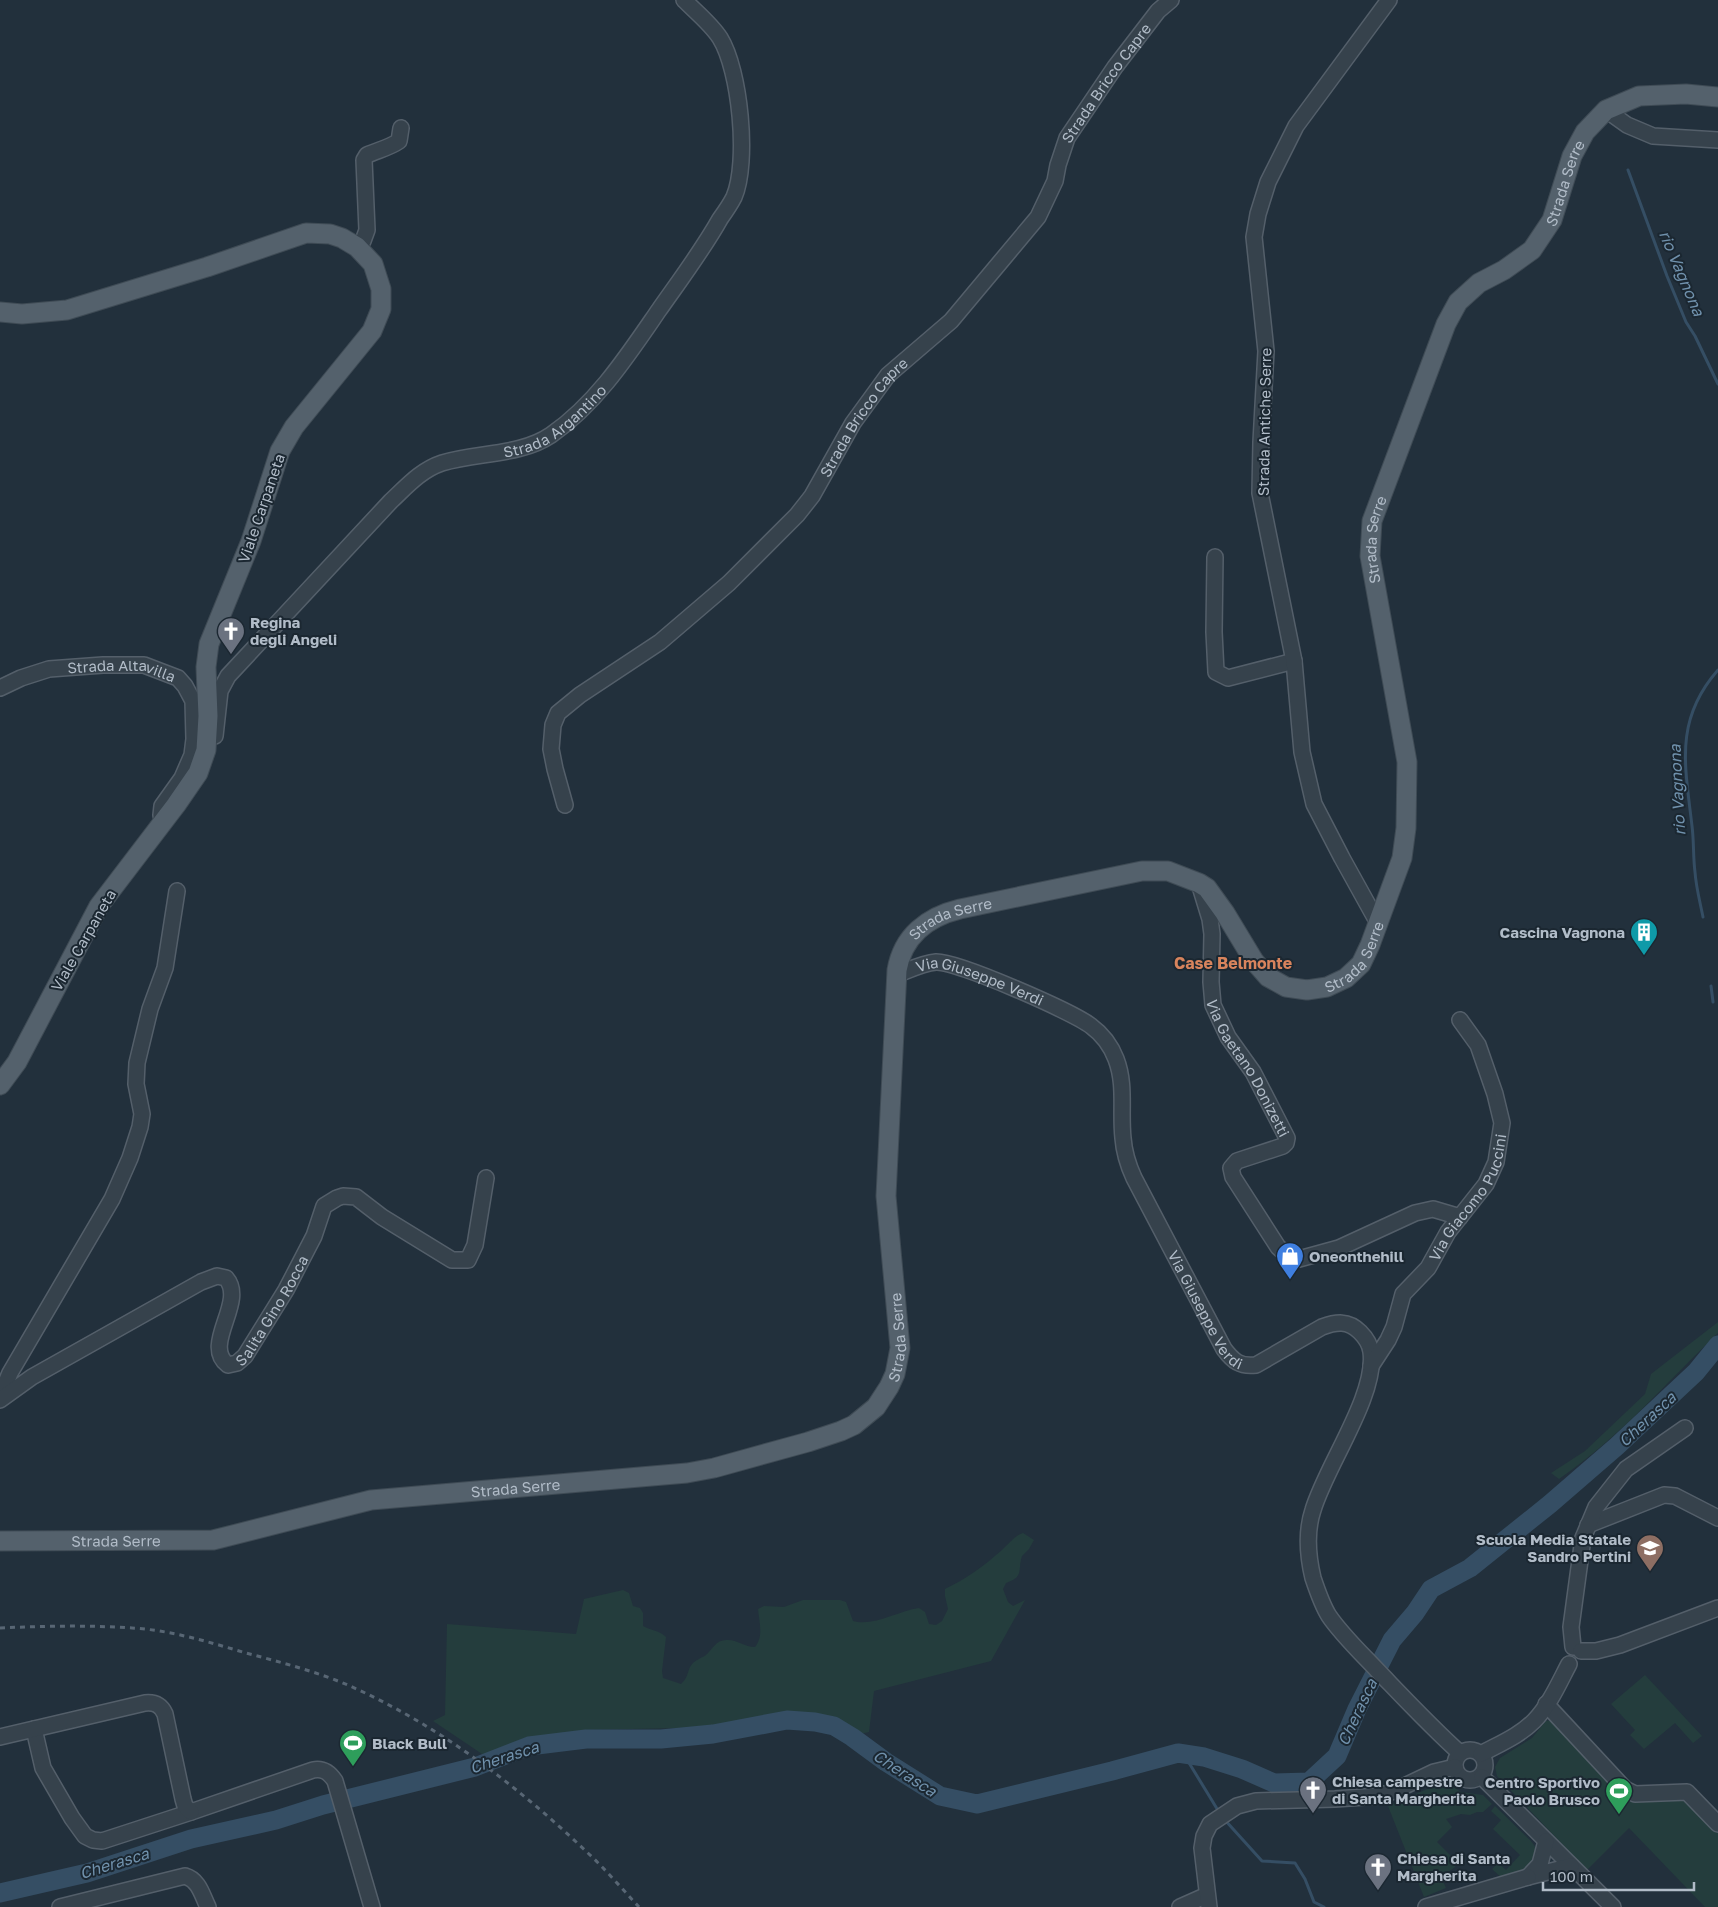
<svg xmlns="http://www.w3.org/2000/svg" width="1718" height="1907" font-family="'Golos Text',sans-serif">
<rect width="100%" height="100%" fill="#22303c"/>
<path fill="#243d3d" d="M1718,1322V1333C1665,1384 1620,1437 1559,1479L1551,1473L1585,1451L1645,1394L1651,1374Z
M1023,1533L1034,1540L1029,1549L1022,1556C1017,1571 1025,1576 1006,1583L1003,1589L1008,1602L1013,1606L1025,1600L991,1661L874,1691L869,1732L856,1735L840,1725L817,1719L777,1717L730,1727L584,1730L485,1756L433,1721L445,1715L447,1624L576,1634L584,1599L623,1590L629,1593L633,1606L640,1608L643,1613V1626C651,1631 659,1630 666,1637L662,1671L663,1678L681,1684C687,1679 687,1674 690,1667C694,1660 700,1659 706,1655C713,1649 716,1639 728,1640C737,1640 745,1647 755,1647C764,1637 759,1621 758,1609L764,1606L784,1607L803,1600H840L846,1602L853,1621C873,1627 898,1611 919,1608L925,1612L929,1624L936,1625L942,1621L948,1609L945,1596V1589C966,1579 984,1566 1002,1550C1009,1544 1014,1536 1023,1533Z
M1645,1675L1702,1736L1693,1743L1675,1723L1644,1749L1630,1735L1635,1730L1611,1704Z
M1552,1720L1626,1802L1686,1799L1690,1801L1718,1831V1907H1705L1629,1828L1587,1870L1497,1776L1495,1767L1500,1758L1532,1738L1546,1721Z
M1439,1784L1452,1786L1461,1792L1483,1795L1492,1804L1483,1812H1477L1470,1815L1461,1814L1446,1819L1452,1827L1437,1842L1455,1860V1867L1441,1877L1446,1888L1424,1897L1388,1806Z
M1495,1806L1531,1841L1536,1848L1537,1857L1527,1870L1502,1878L1492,1869L1498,1863L1506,1870L1520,1855L1493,1829L1501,1820L1491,1811Z"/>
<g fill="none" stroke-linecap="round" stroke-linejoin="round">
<path stroke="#354e64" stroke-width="3" d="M1628,170L1667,276L1686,322L1695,336L1718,384
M1703,917C1700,902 1696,887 1695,872C1693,857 1694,841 1692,826C1685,765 1674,720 1718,670
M1711,986L1713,1002
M1183,1753L1219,1812
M1224,1819L1262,1861L1295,1863L1305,1879L1314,1902L1324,1907"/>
<path stroke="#354e64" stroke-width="19" d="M0,1893L87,1873L191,1839L276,1820L323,1805L475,1767L529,1746L586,1739H661L713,1734L787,1720L815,1722L834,1726L852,1737L886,1762L940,1796L977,1804L1112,1771L1178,1753L1204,1757L1242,1769L1274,1783L1309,1782L1337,1756L1357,1709L1392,1640L1415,1613L1431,1589L1470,1568L1550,1504L1617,1446L1696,1372L1718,1345"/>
<g stroke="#545f6a" stroke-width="18">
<g id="minor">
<path d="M1606,110L1627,125L1653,136L1718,140"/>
<path d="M357,247L363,241L367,230L364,160L367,155C378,150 389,148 399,141L401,128"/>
<path d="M1215,557L1214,632L1216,672L1228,678L1294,661"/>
<path id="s1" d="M0,688L21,678L49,669L103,665H144L178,678L185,686L193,701L194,739L192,755L182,778L162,806L161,815L163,822"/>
<path id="s2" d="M215,736L220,691L228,676L391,501C407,486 421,470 442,463C477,452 520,456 551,435C597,403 628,355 659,310C680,280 702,251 720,219C725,212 730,205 734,197C749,162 740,70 720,38C711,24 696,12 684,0"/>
<path id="s3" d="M565,805L555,769L551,749L553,725L558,713L580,695L660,642L729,583L797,515L812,496L853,423L888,375L951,321L1038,217L1055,181L1058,165L1067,138L1115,67L1158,11L1171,0"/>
<path id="s4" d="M1199,883L1210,919L1212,934L1211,982L1213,1005L1228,1037L1253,1072L1287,1138L1286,1143L1283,1146L1237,1161L1231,1168L1233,1177L1278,1247L1289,1257L1299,1259L1339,1248L1415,1213L1433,1209L1460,1217"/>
<path d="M1378,923L1342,858L1314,804L1302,752L1294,661L1260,493L1261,442L1266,351L1254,237L1258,214L1268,182L1296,126L1389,0"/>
<path id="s5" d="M896,975C909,970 923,963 936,962C957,961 1073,1012 1091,1026C1102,1034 1111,1046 1116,1059C1126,1085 1120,1111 1123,1138C1124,1152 1128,1165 1134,1178L1224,1349C1233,1361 1240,1367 1256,1365L1322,1327C1336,1322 1348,1320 1360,1332C1365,1337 1370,1344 1371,1352C1377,1395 1326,1466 1313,1510C1306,1531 1308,1557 1313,1578C1317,1590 1322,1605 1329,1616C1342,1635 1361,1653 1377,1670C1404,1698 1431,1727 1460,1753"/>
<path id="s6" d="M1371,1366L1388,1340L1394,1327L1403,1294L1428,1268L1448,1232L1486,1184L1496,1162L1502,1123L1495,1094L1478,1045L1460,1020"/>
<path d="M0,1397L10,1373L112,1199L130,1158L140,1127L142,1114L136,1084L137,1063L150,1009L165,968L177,891"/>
<path id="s7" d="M0,1400L32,1377L201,1282L217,1276L226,1278C247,1302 201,1345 228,1365L237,1363L245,1356L286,1290L314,1236L324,1206L337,1198L343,1196L356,1197L382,1217L452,1260H468L475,1245L486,1178"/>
<path d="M1588,1525L1664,1495L1675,1496L1718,1518"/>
<path d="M1573,1647L1571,1627L1583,1538L1596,1507L1626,1469L1685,1428"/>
<path d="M1581,1651H1596L1620,1645L1718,1608"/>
<path d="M1546,1704L1625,1789L1635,1794L1687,1792L1718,1824"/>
<path d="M34,1729L43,1768L72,1818L85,1836L93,1840L102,1841L191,1812L313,1770C323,1768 329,1772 335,1781L372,1907"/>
<path d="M0,1737L145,1703C155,1702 161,1705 165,1714L183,1799L185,1806L191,1812"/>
<circle cx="1470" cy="1765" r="15"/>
<path d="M1481,1754C1499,1744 1519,1736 1534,1721C1549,1706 1559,1683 1569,1664"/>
<path d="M1482,1777L1613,1907"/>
<path d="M1546,1841L1540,1864L1528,1877L1571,1866"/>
<path d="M60,1907L185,1876C199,1880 202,1895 208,1907"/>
<path d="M1180,1907L1207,1895"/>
<path d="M1209,1907L1202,1848L1204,1836L1210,1824L1237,1806L1256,1801L1335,1799L1379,1796L1394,1791L1434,1772L1455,1767"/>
<path d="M1426,1907L1528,1877"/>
</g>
</g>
<g stroke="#3f4b55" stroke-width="21">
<g id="major">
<path d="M0,312L22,314L67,310L207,267L306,233L330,234L342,238L357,247L373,264L381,289V309L372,331L294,427L280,451L251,541L209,644L206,667L208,716L206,750L198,773L176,805L99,906L17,1062L0,1085"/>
<path id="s8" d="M0,1541L213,1540L371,1500L687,1473L714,1468L808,1442L841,1431L854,1425L876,1407L889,1387L895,1374L900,1348L886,1196L897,970C903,936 927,917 960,909L1142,871H1168L1199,883L1207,888L1225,913L1254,961L1268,977L1286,987L1307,990L1327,987L1346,978L1361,964L1370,945L1402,858L1406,828L1407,762L1370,556L1372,521L1446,324L1458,302L1479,283L1504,270L1532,250L1552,220L1572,156L1585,132L1606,110L1639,96L1686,94L1718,97"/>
</g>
</g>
<use href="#minor" stroke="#36424c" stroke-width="15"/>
<use href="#major" stroke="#54616c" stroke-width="19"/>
<path stroke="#586674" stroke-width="3" stroke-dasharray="5 5" stroke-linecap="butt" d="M0,1628C44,1626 88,1625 132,1628C170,1630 209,1642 246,1653C280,1662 318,1672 350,1686C440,1726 519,1787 590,1855C607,1871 623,1890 639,1907"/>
</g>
<defs>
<g id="church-pin" transform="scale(1.4375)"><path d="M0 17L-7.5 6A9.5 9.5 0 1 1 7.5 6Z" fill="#6b7280" stroke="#1b2731"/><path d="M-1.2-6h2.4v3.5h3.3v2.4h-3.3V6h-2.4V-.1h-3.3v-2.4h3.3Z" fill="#fff"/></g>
<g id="building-pin" transform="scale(1.4375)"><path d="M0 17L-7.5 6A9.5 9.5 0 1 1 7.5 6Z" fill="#0f9aa8" stroke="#1b2731"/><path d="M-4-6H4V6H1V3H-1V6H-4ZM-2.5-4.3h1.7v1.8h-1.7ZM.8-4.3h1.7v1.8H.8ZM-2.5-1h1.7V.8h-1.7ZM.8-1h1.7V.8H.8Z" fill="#fff"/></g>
<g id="shop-pin" transform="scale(1.4375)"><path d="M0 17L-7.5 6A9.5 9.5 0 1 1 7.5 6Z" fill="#3f7fe0" stroke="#1b2731"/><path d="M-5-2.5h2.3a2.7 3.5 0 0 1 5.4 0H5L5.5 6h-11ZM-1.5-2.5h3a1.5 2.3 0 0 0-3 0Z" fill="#fff"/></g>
<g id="school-pin" transform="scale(1.4375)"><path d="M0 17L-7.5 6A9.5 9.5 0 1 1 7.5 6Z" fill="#8d6e63" stroke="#1b2731"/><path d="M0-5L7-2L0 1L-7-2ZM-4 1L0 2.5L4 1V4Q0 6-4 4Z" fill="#fff"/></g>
<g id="stadium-pin" transform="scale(1.4375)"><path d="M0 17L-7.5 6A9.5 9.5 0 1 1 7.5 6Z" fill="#2e9e5b" stroke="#1b2731"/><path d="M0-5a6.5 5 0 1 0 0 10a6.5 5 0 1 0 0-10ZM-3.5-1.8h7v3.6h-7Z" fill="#fff"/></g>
</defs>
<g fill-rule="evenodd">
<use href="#church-pin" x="231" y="631"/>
<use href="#building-pin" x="1644" y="932"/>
<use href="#shop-pin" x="1290" y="1256"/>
<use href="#school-pin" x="1650" y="1548"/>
<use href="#stadium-pin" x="353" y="1743"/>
<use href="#church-pin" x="1313" y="1790"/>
<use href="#stadium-pin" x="1619" y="1791"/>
<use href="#church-pin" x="1378" y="1867"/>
</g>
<g text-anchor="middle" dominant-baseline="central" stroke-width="4" stroke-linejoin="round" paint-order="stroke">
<g font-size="15" fill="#b1bcc8" stroke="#1b2731">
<text stroke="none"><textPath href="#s3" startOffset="944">Strada Bricco Capre</textPath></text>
<text stroke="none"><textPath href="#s8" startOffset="2755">Strada Serre</textPath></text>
<text stroke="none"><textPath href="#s2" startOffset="489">Strada Argantino</textPath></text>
<text stroke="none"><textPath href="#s3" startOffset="525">Strada Bricco Capre</textPath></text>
<text transform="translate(1264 422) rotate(-89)">Strada Antiche Serre</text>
<text transform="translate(261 508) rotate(-71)">Viale Carpaneta</text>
<text stroke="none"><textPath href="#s8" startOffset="2335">Strada Serre</textPath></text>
<text stroke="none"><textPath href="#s1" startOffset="126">Strada Altavilla</textPath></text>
<text stroke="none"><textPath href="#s8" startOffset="1420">Strada Serre</textPath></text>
<text transform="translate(83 940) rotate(-60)">Viale Carpaneta</text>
<text stroke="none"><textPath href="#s8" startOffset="1900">Strada Serre</textPath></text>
<text stroke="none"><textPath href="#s5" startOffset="89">Via Giuseppe Verdi</textPath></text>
<text stroke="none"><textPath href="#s4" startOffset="196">Via Gaetano Donizetti</textPath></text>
<text stroke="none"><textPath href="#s6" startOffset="198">Via Giacomo Puccini</textPath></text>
<text stroke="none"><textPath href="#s5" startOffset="524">Via Giuseppe Verdi</textPath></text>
<text stroke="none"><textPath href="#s7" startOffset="425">Salita Gino Rocca</textPath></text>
<text stroke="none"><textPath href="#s8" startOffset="971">Strada Serre</textPath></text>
<text stroke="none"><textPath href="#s8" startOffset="521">Strada Serre</textPath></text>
<text stroke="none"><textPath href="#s8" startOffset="116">Strada Serre</textPath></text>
</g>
<g font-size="15" font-weight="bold" fill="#b1bcc8" stroke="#1b2731" text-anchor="start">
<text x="250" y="622">Regina<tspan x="250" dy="17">degli Angeli</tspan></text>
<text x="1625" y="932" text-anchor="end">Cascina Vagnona</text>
<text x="1309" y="1256">Oneonthehill</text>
<text x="1631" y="1539" text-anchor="end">Scuola Media Statale<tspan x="1631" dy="17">Sandro Pertini</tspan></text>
<text x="372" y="1743">Black Bull</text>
<text x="1332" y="1781">Chiesa campestre<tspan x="1332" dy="17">di Santa Margherita</tspan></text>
<text x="1600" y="1782" text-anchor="end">Centro Sportivo<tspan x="1600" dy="17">Paolo Brusco</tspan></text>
<text x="1397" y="1858">Chiesa di Santa<tspan x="1397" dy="17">Margherita</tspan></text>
</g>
<g font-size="16" font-style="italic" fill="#7091ac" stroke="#1b2731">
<text transform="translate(1682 273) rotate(67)">rio Vagnona</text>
<text transform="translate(1677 790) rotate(-93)">rio Vagnona</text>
<text transform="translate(1647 1419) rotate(-43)">Cherasca</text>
<text transform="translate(1357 1712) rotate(-65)">Cherasca</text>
<text transform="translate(504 1757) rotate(-18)">Cherasca</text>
<text transform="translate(905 1773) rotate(33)">Cherasca</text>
<text transform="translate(114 1863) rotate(-17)">Cherasca</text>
</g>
<g font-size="16" font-weight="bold" fill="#d8845d" stroke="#1b2731">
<text x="1233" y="963">Case Belmonte</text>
</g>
</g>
<path d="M1543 1882v8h151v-8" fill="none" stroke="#b1bcc8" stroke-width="2.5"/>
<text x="1550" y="1882" font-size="15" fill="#b1bcc8" stroke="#1b2731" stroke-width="4" paint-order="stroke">100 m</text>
</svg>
